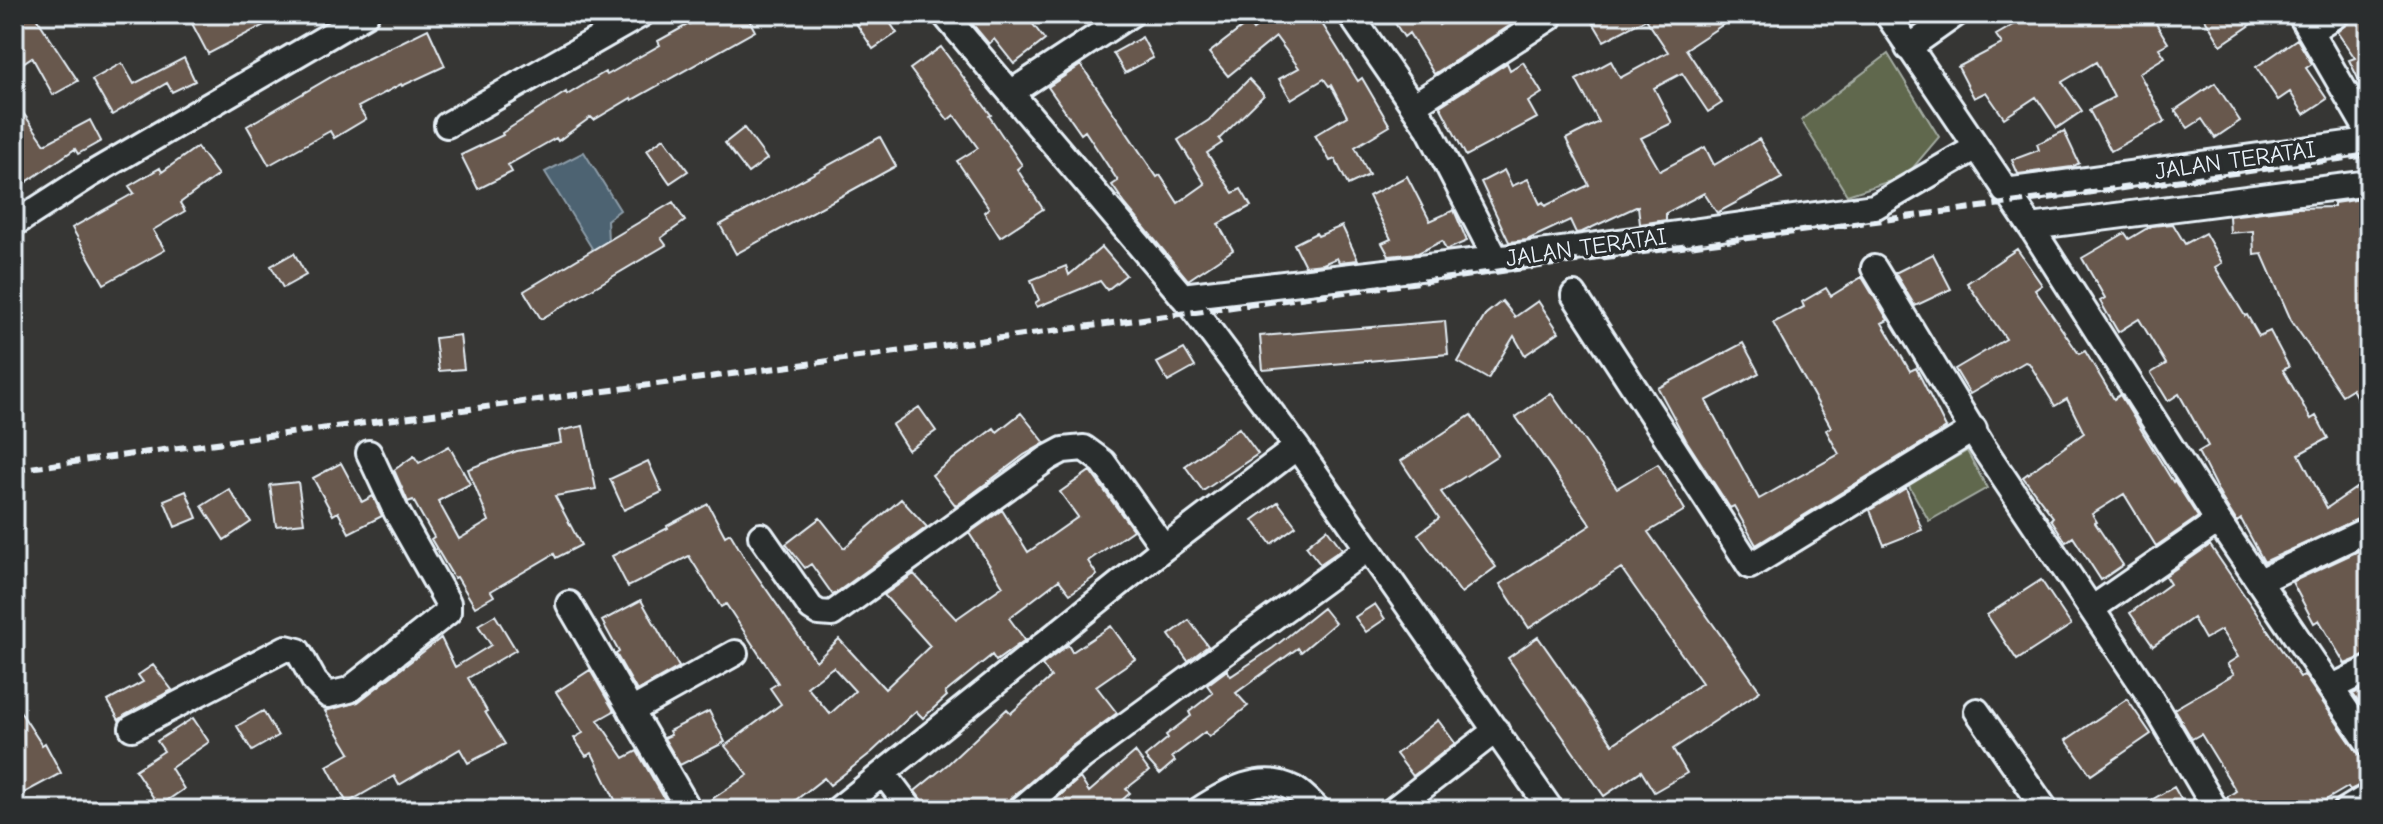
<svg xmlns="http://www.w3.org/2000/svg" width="2383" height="824" font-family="'Comic Neue',sans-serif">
<rect width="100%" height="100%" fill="#363634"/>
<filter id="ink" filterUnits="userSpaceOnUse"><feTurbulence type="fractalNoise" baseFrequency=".0125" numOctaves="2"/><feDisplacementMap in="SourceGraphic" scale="16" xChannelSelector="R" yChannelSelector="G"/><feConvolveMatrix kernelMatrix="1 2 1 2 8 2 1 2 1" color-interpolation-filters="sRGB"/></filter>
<g filter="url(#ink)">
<path fill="#60684e" stroke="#a4aca3" stroke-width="2" d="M1888,54L1939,137L1906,176L1847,195L1801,120Z
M1967,451L1987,488L1929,521L1908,484Z"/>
<path fill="#4e6472" stroke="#8c9ca8" stroke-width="2" d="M584,152L620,210L607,220L608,241L593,250L545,172Z"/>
<path fill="#67584e" stroke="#e8f1f8" stroke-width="2" fill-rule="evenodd" d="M26,14H34L78,81L53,95L32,57L14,69V22Z
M187,14H285L208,54Z
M707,14H746L755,31L632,100L631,98L594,120L591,117L558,141L556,138L508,165L512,172L478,189L461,155L503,135L502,133L566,92L567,95L605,72L607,75L660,45L658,41Z
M850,14H884L897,33L873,49Z
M964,14H1025L1045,40L1014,64L994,39L989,44Z
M1274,14H1316L1358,81L1362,78L1390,126L1355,147L1369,175L1348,185L1335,159L1330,161L1315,135L1347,116L1331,85L1329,86L1324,79L1291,99L1279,79L1299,68L1276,37L1228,76L1209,53L1248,23L1253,30Z
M1389,14H1432L1439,25L1456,14H1528L1434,74L1409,33L1404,37Z
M1588,14H1739L1686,49L1722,103L1708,112L1682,73L1654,88L1672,123L1641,138L1660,171L1705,147L1714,165L1759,139L1782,178L1717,213L1704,193L1666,213V220L1640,224L1638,206L1582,232L1576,233L1570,220L1527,240L1509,242L1481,182L1504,170L1512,186L1528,179L1540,204L1543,202L1545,206L1589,185L1566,139L1599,122L1576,80L1611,61L1620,78L1668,52L1646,19L1604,41Z
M2033,14H2150L2168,43L2159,48L2165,57L2139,73L2165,121L2111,151L2089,110L2114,97L2096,62L2062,82L2082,111L2057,128L2036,97L2004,118L1986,92L1974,98L1958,67L2002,44L1996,35Z
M2202,14H2267L2221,45Z
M2359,14H2369V101L2349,60L2355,58L2337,32Z
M428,29L445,66L402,86L401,84L358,107L366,119L334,138L330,131L269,165L247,126L338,73Z
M1142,37L1153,58L1125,73L1113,53Z
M2297,39L2312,64L2306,68L2327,99L2304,114L2290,92L2278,100L2256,67Z
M941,47L991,115L989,116L1022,165L1017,169L1043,209L1000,237L984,212L989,208L957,161L978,148L954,115L948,120L910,69Z
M184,58L195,81L172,92L167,83L112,115L92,80L122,63L134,84Z
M1523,62L1542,93L1528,102L1537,118L1466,156L1440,106L1507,63L1510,70Z
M1081,65L1157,177L1160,175L1178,203L1205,184L1178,140L1209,120L1249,79L1264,95L1219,139L1222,143L1207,153L1233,193L1241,189L1251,206L1218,224L1233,250L1188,280L1125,204L1112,185L1118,181L1085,131L1081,134L1048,87Z
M2215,83L2240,121L2215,138L2202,119L2188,128L2175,110Z
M14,100L45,144L90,120L101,141L78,154L75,149L25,183L14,167Z
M744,128L767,159L748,173L725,143Z
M2064,131L2079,163L2072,167L2018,174L2012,160L2039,150L2037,144Z
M880,137L896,166L736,254L720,225Z
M664,138L688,171L670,183L647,150Z
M197,147L218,175L180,203L185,211L153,230L165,250L104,284L72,228L134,193L129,186L160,168L162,172Z
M1407,176L1430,221L1454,210L1467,241L1446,250L1442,241L1418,253L1389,256L1382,243L1391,239L1369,196Z
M2369,198V420L2352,389L2342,395L2291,320L2262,254L2254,255L2253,231L2230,233L2229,216L2296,208L2334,207V203Z
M673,202L685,221L661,238L666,245L541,319L524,291Z
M2173,224L2185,244L2205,233L2222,263L2215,267L2245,316L2247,315L2259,336L2270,331L2289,367L2283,370L2311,419L2316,416L2328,438L2299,454L2327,508L2369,479V514L2264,562L2241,519L2237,522L2221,497L2198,452L2208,446L2179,394L2168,401L2151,373L2166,364L2139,319L2118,332L2100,301L2105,298L2082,258L2125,233L2129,239L2151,226Z
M1342,226L1358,260L1339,262L1337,258L1323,264L1305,266L1294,244L1316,233L1318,236Z
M1102,247L1126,275L1107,290L1100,281L1037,307L1035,303L1039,300L1031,280L1066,266L1069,275Z
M2017,249L2042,285L2035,290L2079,354L2085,351L2114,399L2120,395L2173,482L2174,480L2198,517L2156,546L2124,494L2092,514L2097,522L2095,523L2123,565L2101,580L2073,537L2066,542L2051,519L2053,517L2023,477L2084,433L2067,399L2055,406L2029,363L2025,362L1970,394L1955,369L2006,339L1967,283Z
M294,253L306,275L283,288L271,266Z
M1933,254L1951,289L1915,306L1895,273Z
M1862,277L1888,320L1882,323L1910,371L1916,368L1946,428L1756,545L1734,506L1730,508L1686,440L1658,388L1743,343L1759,373L1706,401L1759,499L1839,454L1826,430L1831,427L1773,323L1804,307L1802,302L1826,288L1831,296Z
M1502,301L1515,317L1538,301L1559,332L1525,355L1514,336L1488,379L1458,362L1486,314Z
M1445,321L1448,354L1263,370L1260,336Z
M460,335L464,369L439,371L435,338Z
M1184,349L1195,367L1168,382L1157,363Z
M1551,393L1617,488L1658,464L1685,510L1648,532L1760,691L1673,749L1687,773L1654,792L1641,771L1604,796L1508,658L1538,637L1613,744L1702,683L1621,568L1529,628L1500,584L1591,525L1516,417Z
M919,407L936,431L908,450L892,425Z
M1021,413L1045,443L1024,455L956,506L932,475L994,428L997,432Z
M1471,415L1498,455L1441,492L1496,567L1461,593L1418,534L1439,518L1401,461Z
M583,426L596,489L555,496L581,545L556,558L554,554L491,591L494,596L475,607L457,577L454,578L431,539L434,537L413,500L408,502L394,470L414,456L419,463L449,446L470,484L438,501L459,539L489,521L468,469L517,451L561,443L559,431Z
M1239,428L1258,454L1203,491L1185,466Z
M648,461L662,492L624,510L610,479Z
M341,463L362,502L373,496L382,516L349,533L338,512L333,515L313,478Z
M1090,471L1133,530L1088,561L1097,575L1070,594L1059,580L1009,618L1025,640L996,661L992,655L945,693L947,696L923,718L916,711L872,752L830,785L824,778L783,810H704L703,805L748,775L725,746L781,704L770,688L778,683L726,604L721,607L689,556L628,587L612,556L668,528L667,526L708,504L725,536L730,533L746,560L816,661L839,639L885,689L930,646L884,595L914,574L956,619L1003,586L969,533L1002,510L1028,552L1078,517L1060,492ZM833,667L855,691L830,714L807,687Z
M298,482L304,523L276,526L270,485Z
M1906,488L1922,530L1884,545L1870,510Z
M229,489L251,522L224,540L202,506Z
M186,491L197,518L175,527L164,500Z
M901,499L927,527L833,595L811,564L805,568L786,544L820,518L844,548Z
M1278,502L1296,526L1271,544L1253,520Z
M1327,529L1342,549L1320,564L1306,546Z
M2210,545L2300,677L2304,675L2357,752L2369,759V781L2350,790L2348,787L2319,804L2323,810H2235L2227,797L2236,791L2201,734L2192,739L2174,709L2234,674L2227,664L2238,657L2221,630L2205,639L2193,618L2153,646L2130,613L2170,584L2165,576Z
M2369,546V654L2345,664L2319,620L2314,623L2292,582Z
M2041,580L2071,625L2017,660L1987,615Z
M641,600L679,667L637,691L616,654L619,652L602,621Z
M1375,604L1385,619L1366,632L1355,617Z
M1323,608L1335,623L1301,652L1298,648L1236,693L1248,706L1209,737L1205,732L1172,757L1175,761L1160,774L1145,757L1168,738L1166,735L1191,716L1189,712L1213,693L1207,685L1227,670L1231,676L1273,648Z
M495,615L516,650L468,678L487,711L485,712L505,744L468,763L460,749L399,785L394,776L347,803L327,766L350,753L325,711L358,702L441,638L455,667L491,645L478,625Z
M1189,620L1208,646L1188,661L1169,635Z
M1111,626L1135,659L1096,686L1117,713L1072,746L1010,799L1005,810H929L915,791L948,764L1007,709L1011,713L1051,677L1042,665L1068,645L1072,652Z
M153,665L172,690L125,715L119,720L108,701L143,682L138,675Z
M590,670L614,711L598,720L624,758L637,751L671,810H620L592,753L586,756L574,738L583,733L556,692Z
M2369,686V717L2353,694Z
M2127,699L2151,734L2091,775L2066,740Z
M14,702L42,745L45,743L61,773L24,793L14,775Z
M263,711L278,736L252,751L237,726Z
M709,711L725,742L680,765L664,738L671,735L669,731Z
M193,718L209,742L171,768L184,789L159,806L135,770L164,751L157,741Z
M1438,720L1455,743L1413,776L1396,754Z
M1135,752L1149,771L1126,789L1130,793L1111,810H1064L1055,800L1080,778L1089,792Z
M2174,787L2187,810H2134Z"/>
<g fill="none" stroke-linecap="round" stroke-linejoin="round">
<g stroke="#e8f1f8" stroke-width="30">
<path id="minor" d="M944,14L1195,311L1297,447L1551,810
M1350,14L1429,129L1496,259
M1887,14L2031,227L2218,521L2369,744
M2300,14L2369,133
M2310,31L2337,14
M1908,48L1956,14
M1012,92L1131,14
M1414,105L1549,18
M447,125L642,14
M2005,191L2369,141
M14,224L90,175L366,14
M2031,227L2369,183
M1874,268L1983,447L2145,689L2216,810
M1574,295L1750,566L1974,429
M1182,296L1496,259L1874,207L1975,148
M761,536L811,608L819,613L832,614L1048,458L1063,450L1084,448L1103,462L1164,548
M2260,581L2369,529
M569,604L689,810
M2093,608L2218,521
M2331,688L2369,669
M631,711L735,653
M1977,711L2046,810
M132,728L286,648L298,651L315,682L328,695L349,690L448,612V603L396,511L369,453
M884,774L911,810
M837,810L1164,548L1297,447
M1020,810L1082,757L1367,549
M1199,810C1227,792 1261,771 1294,789C1303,794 1311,803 1318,810
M1393,810L1496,730
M2346,810L2369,796"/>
</g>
<use href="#minor" stroke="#2a2d2e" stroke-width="24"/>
<path stroke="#e8f1f8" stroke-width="6" stroke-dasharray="12 6" stroke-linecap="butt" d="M14,470L2369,155"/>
</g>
</g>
<g text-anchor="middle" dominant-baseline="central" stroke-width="7" stroke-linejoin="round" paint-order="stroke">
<g font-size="24" fill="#e8f1f8" stroke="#2a2d2e">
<text transform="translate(2235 160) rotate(-8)">JALAN TERATAI</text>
<text transform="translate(1586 247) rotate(-8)">JALAN TERATAI</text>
</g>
</g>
<rect width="2383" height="824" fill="none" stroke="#2a2d2e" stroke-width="48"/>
<rect x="24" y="24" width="2335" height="776" fill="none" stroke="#e8f1f8" stroke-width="3" filter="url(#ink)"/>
</svg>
